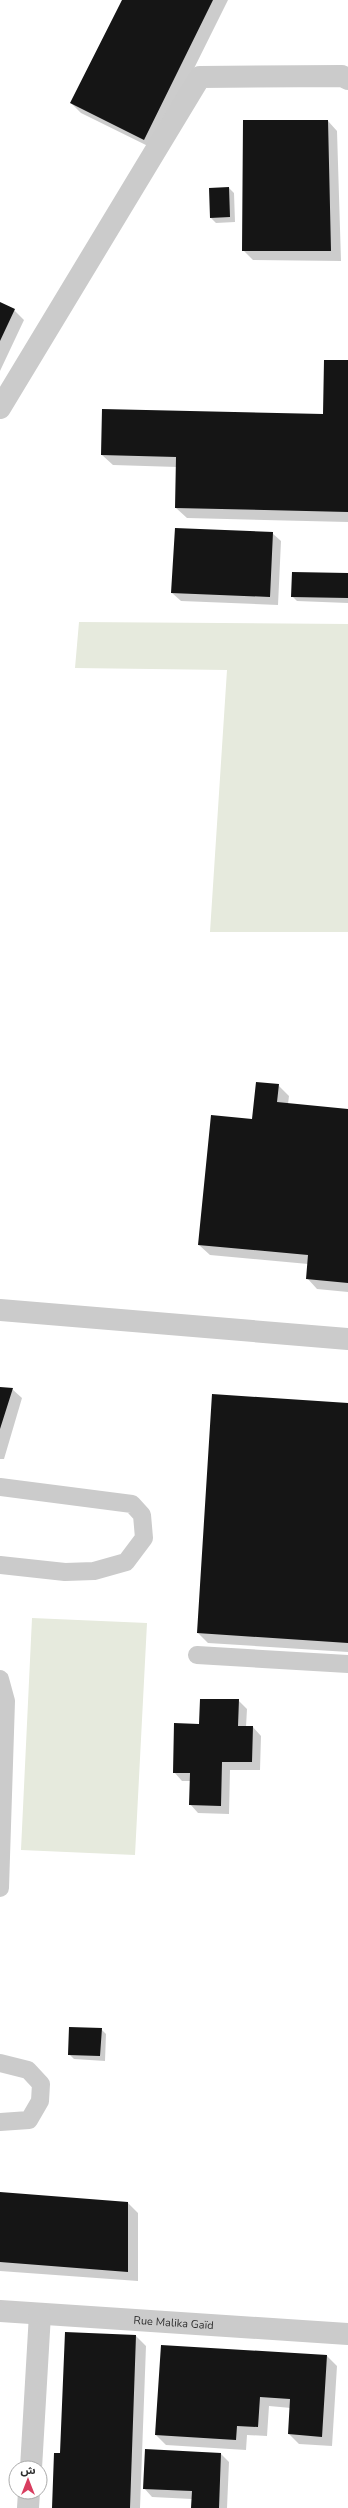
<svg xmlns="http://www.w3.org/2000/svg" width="348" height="2508" font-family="'Nunito Sans','Noto Sans Arabic',sans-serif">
<rect width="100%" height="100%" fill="#fff"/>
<path fill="#e6eadd" d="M79,622L348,624V932H210L227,670L75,668Z
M32,1618L147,1623L135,1855L21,1850Z"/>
<path fill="#0003" d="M123,0H228L154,149L81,113L71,103Z
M328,121L337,131L341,261L253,260L243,250Z
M229,188L234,193L235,222L216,223L211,218Z
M0,303L14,310L24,320L0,371Z
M348,361V522L187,518L176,508L177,467L113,465L102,455L324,415Z
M272,533L281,541L278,605L181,601L172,593Z
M348,574V603L297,601L292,596Z
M278,1085L289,1096L288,1104L348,1110V1292L317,1289L307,1278L308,1264L210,1255L199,1245L253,1120Z
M0,1388L12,1389L22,1398L4,1459H0Z
M348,1404V1652L208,1643L198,1633Z
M238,1700L247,1709L246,1727H253L261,1736L260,1770H230L229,1814L198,1813L190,1804V1781H182L174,1772L200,1725Z
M101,2029L106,2034L105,2061L74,2059L69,2054Z
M0,2193L128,2203L138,2213V2281L0,2271Z
M136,2336L146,2346L140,2508H53L61,2454Z
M162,2346L327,2356L337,2366L332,2446L299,2444L289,2434L291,2408L269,2406L267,2436L247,2435L246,2450L166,2445L156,2435Z
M221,2454L229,2462L227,2508H192V2499L152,2497L144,2488Z"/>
<path fill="#151515" d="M122,0H213L144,140L70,103Z
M243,120H328L331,251H242Z
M229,187L230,217L210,218L209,188Z
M0,302L15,309L0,341Z
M324,360H348V512L175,508L176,457L101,455L102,409L323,414Z
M175,528L273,532L270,597L171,593Z
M292,572L348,573V598L291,597Z
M256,1082L279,1084L277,1102L348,1109V1283L306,1279L308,1255L198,1245L211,1115L252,1119Z
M0,1387L13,1388L0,1429Z
M212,1394L348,1403V1643L197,1633Z
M200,1699H239L238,1726H253L252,1762H222L221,1806L189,1805L190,1773H173L174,1723L199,1724Z
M69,2027L102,2028L100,2056L68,2055Z
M0,2192L128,2202V2272L0,2262Z
M65,2332L136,2335L130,2508H52L54,2453H60Z
M161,2345L327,2355L322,2437L288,2434L290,2399L260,2397L258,2427L237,2426L236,2440L155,2435Z
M145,2449L221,2453L219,2508H191L192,2491L143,2489Z"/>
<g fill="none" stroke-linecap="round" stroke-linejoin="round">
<path stroke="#cbcbcb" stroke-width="18" d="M0,1487L132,1504L142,1515L144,1538L126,1562L94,1571L65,1572L0,1565
M197,1655L348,1664
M0,1679L6,1701L0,1888
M0,2063L28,2070L41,2084L40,2101L29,2120L0,2122"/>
<g stroke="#cbcbcb" stroke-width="22">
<path d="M0,408L200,77L342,76L348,79"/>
<path d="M0,1310L348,1339"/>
<path id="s1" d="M0,2311L348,2334"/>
<path d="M31,2468L40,2314"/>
<path d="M28,2508L29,2492"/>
</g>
</g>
<g text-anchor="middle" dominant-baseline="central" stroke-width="4" stroke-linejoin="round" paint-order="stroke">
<g font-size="11" fill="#2e2e2e" stroke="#fff">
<text stroke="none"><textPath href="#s1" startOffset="174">Rue Malika Gaïd</textPath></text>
</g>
</g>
<g transform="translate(28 2480)"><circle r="19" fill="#ffffff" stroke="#ababab"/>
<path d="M0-3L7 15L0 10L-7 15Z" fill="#d83d5f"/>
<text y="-6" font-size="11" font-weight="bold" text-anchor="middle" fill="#2e2e2e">ش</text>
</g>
</svg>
